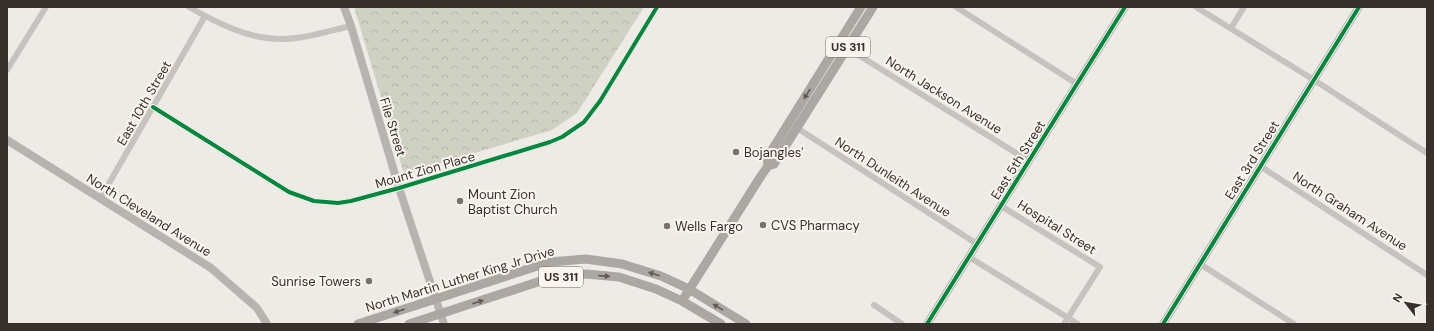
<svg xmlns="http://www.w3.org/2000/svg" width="1434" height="331" font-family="'DM Sans',sans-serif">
<defs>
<pattern id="park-crowns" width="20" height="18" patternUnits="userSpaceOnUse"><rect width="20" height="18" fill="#cfd2c2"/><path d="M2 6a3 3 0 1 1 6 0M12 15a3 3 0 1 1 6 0" fill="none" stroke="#b2b5a7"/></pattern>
</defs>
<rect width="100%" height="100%" fill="#eeeae6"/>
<path fill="url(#park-crowns)" d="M354,7H644L577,113L552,130L404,174Z"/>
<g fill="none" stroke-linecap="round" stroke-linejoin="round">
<path stroke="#c7c2be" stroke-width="6" d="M189,7C217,23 248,39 281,39C305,39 328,31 351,26
M956,7L1077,84
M1196,7L1314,80L1427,153
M1231,28L1244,7
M847,48L1029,161
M7,70L46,7
M153,107L289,192L314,201L338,203L351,201L399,188L550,142L562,137L584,122L600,101L657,7
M797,128L977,244
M1260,166L1427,275
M100,199L205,16
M1001,206L1100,267L1064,324
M969,257L1078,324
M1200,264L1294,324
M874,305L902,324"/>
<path stroke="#b8b3af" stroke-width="8" d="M344,7L351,26L399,188L444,324
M7,140L211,268L257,308L267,324
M927,324L1125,7
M1163,324L1359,7"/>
<path stroke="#aca7a3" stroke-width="9" d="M768,166L767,158L861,7
M682,301L761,176L768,166L774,164L873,7
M358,324L550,262L586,259L622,264L661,276L689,289L746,324
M409,324L553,277L586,274L619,277L656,289L682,301L721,324"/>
<g stroke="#f9f4ef" stroke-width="6">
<path id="cycleway" d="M153,107L289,192L314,201L338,203L351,201L399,188L550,142L562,137L584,122L600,101L657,7
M927,324L1125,7
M1163,324L1359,7"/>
</g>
<use href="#cycleway" stroke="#00873e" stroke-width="4"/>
</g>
<defs><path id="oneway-solid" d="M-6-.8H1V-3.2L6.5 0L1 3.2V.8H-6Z"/></defs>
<g fill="#615a56">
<use href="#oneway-solid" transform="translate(807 94) rotate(123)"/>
<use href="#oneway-solid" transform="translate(654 274) rotate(-163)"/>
<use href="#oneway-solid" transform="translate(604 276) rotate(5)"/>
<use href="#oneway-solid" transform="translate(478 302) rotate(-18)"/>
<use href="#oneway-solid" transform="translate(718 307) rotate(-149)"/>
<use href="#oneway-solid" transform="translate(399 311) rotate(162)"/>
</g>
<g fill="#78716d" stroke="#f9f4ef" stroke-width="1.5">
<circle cx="736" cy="152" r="4"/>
<circle cx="460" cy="201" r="4"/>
<circle cx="763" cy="225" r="4"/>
<circle cx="667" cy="226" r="4"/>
<circle cx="369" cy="281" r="4"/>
</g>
<g text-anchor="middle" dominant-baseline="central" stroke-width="4" stroke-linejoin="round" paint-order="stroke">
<g fill="#f9f4ef" stroke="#726b66" stroke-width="1">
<rect x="826" y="37" width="44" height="20" rx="3"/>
<rect x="539" y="267" width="44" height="20" rx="3"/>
</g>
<g font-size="12" font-weight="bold" fill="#38302c">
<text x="848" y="47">US 311</text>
<text x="561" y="277">US 311</text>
</g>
<g font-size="13" fill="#38302c" stroke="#f9f4ef">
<text transform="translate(944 95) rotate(32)">North Jackson Avenue</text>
<text transform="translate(144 103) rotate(-60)">East 10th Street</text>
<text transform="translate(393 127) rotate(73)">File Street</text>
<text transform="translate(1018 160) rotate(-58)">East 5th Street</text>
<text transform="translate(1252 160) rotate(-58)">East 3rd Street</text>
<text transform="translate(425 170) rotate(-16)">Mount Zion Place</text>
<text transform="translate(893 177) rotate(33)">North Dunleith Avenue</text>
<text transform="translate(1350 211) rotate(33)">North Graham Avenue</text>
<text transform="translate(149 215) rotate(32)">North Cleveland Avenue</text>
<text transform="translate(1057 227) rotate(32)">Hospital Street</text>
<text transform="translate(460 279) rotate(-17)">North Martin Luther King Jr Drive</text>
</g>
<g font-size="13" fill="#38302c" stroke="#f9f4ef" text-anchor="start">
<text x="744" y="152">Bojangles'</text>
<text x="468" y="194">Mount Zion<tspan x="468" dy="15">Baptist Church</tspan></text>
<text x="771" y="225">CVS Pharmacy</text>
<text x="675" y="226">Wells Fargo</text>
<text x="361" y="281" text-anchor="end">Sunrise Towers</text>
</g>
</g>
<rect width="1434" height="331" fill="none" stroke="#38302c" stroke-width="16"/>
<g transform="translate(1406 303) rotate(301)" stroke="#f9f4ef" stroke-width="3" paint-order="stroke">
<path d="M0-3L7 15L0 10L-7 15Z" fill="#38302c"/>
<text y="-6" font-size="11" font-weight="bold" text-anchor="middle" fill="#38302c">N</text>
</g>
</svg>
